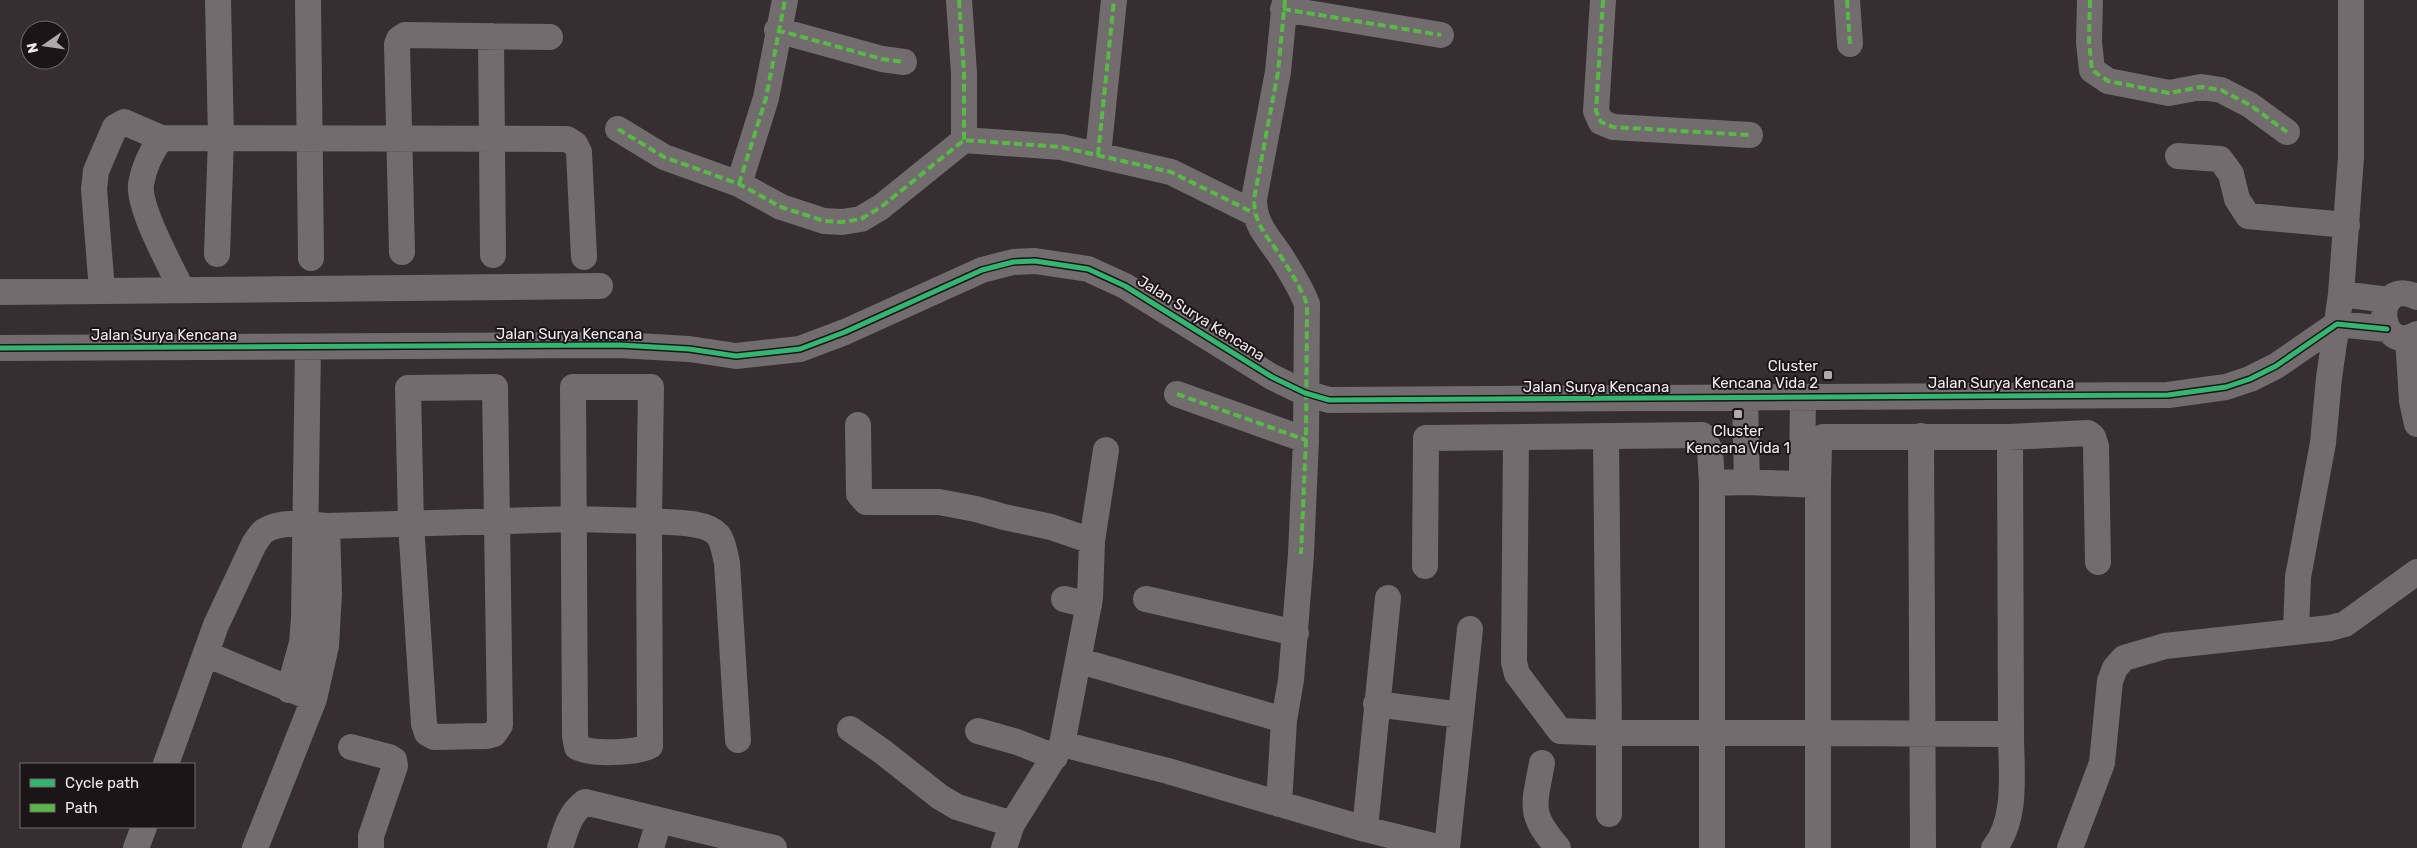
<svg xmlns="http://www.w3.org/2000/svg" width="2417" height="848" font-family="Rubik,sans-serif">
<rect width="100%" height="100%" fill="#362e31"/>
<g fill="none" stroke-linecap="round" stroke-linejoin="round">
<path stroke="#726c6e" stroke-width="26" d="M308,0L311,258
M959,0L964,73V140
M1603,0L1596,111L1601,122L1613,127L1750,135
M1847,0L1850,44
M2090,0L2089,42L2092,70L2108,81L2169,93L2201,87L2221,90L2250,105L2287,132
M1283,9L1441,35
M777,30L882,59L904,62
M491,36L493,255
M618,129L664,157L739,184L781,207L824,221L842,222L861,219L881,207L964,140L1061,147L1171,172L1254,213
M161,138C151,152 144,167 141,184C138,208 171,267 182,290
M1098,155L1114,0
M2178,156L2220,159L2231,174L2237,199L2248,216L2347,225
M739,184L766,98L785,0
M402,252L397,44L399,39L405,35L550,37
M217,254L221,138L218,0
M102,291L94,189L96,171L115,127L124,122L161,138L567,139L575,144L579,152L584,257
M0,292L600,286
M2341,294L2389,300
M2417,297C2370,276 2377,357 2417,334
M2408,338L2412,401L2417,424
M0,348L619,345L689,349L736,356L800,349L845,332L982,270L1013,262L1035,261L1088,269L1125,286L1272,377L1305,393L1329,400L2168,395L2226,387L2250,379L2276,366L2337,324L2387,329
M495,387L500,725L494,734L487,736L434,737L427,733L424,724L411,524L408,388Z
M1177,394L1306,440
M1745,399L1747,482
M858,425L859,494L866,502H939L976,509L1004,517L1051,527L1092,541
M1921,436L1923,848
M1606,438L1609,733H1818V485L1819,445L1823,437H2010L2088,433L2093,437L2096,446L2098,562
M1516,439L1514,662L1517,674L1560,731L1609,733V814
M1802,472L1803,398
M1712,483L1747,482L1818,485
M1425,566L1426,438L1702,435L1710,450L1712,483V848
M1064,599L1089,605
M1146,599L1296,633
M2296,631L2298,577L2323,443L2329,378L2341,294L2351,157V0
M206,654L314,699L326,646L329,593L327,526
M1094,665L1284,720
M289,690L302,643L304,618L308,347
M1376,704L1461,715
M850,729L883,752L940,797L957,807L1012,824
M978,731L1017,742L1055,757
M1062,744L1168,771L1365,829L1442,848
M351,747L389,757L394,760L395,766L371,836V848
M1542,763C1534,807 1528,813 1558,848
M166,764L216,625L254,544C257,540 260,534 264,531C280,520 309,524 327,526L574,519L649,521L651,387H573L575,736L577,747C592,755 635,753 650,746L649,521C667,523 704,520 717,534C723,540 725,554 727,563L738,740
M1279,804L1284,720L1291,680L1301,554L1306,440L1307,304C1300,286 1290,271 1280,255C1267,236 1254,224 1254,199L1278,72L1285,0
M1365,829L1388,598
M136,848L144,827
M255,848L314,699
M560,848C566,829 569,814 585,802L774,848
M651,848L659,821
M1004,848L1012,824L1062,744L1090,598L1092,541L1106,450
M1447,848L1470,629
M1818,848V733L2011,734L2010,437
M1994,848C2018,819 2011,770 2011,734
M2070,848L2102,763L2110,681L2115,668L2124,658L2165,646L2330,628L2345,624L2417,572"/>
<path stroke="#58b947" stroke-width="4" stroke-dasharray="8 4" stroke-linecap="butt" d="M959,0L964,73V140
M1285,0L1278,72L1254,199C1254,224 1267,236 1280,255C1290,271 1300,286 1307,304L1306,440L1301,554
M1603,0L1596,111L1601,122L1613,127L1750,135
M1847,0L1850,44
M2090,0L2089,42L2092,70L2108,81L2169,93L2201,87L2221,90L2250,105L2287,132
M1283,9L1441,35
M777,30L882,59L904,62
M618,129L664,157L739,184L781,207L824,221L842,222L861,219L881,207L964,140L1061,147L1171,172L1254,213
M1098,155L1114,0
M739,184L766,98L785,0
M1177,394L1306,440"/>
<g stroke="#1c1518" stroke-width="8">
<path id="cycleway" d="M0,348L619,345L689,349L736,356L800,349L845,332L982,270L1013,262L1035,261L1088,269L1125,286L1272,377L1305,393L1329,400L2168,395L2226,387L2250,379L2276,366L2337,324L2387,329"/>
</g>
<use href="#cycleway" stroke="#33b770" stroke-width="5"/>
</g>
<g fill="#b0a8ab" stroke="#1c1518" stroke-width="2">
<rect x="1823" y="370" width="10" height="10" rx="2.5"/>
<rect x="1733" y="409" width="10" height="10" rx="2.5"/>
</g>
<g text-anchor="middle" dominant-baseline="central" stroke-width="4" stroke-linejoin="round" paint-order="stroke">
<g font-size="15" fill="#f2e9ec" stroke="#1c1518">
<text transform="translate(1201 318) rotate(32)">Jalan Surya Kencana</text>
<text x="569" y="334">Jalan Surya Kencana</text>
<text x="164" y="335">Jalan Surya Kencana</text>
<text x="2001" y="383">Jalan Surya Kencana</text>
<text x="1596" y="387">Jalan Surya Kencana</text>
</g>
<g font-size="15" fill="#f2e9ec" stroke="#1c1518" text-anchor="end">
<text x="1818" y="366">Cluster<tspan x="1818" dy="17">Kencana Vida 2</tspan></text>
<text x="1738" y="431" text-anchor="middle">Cluster<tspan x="1738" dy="17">Kencana Vida 1</tspan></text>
</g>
</g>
<rect x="20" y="763" width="175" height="65" fill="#1c1518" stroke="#726a6d"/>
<rect x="30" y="779" width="25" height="8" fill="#33b770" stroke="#726a6d"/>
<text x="65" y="788" font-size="15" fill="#f2e9ec">Cycle path</text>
<rect x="30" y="804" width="25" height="8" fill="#58b947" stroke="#726a6d"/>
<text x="65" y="813" font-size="15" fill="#f2e9ec">Path</text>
<g transform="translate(45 45) rotate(257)"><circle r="24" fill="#1c1518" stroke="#726a6d"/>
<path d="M0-4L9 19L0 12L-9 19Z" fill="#b0a8ab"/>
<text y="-8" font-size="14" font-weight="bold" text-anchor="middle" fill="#f2e9ec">N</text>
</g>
</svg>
